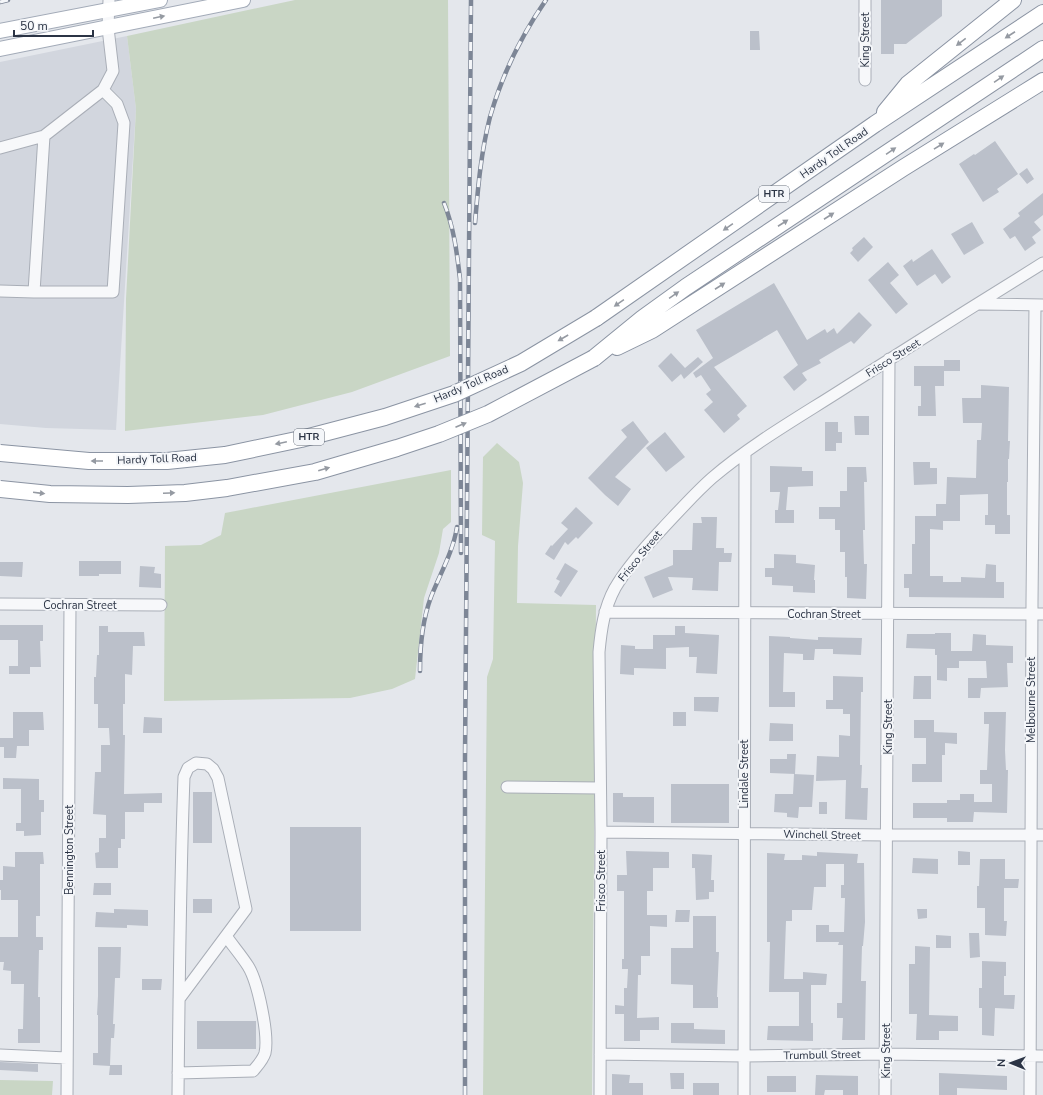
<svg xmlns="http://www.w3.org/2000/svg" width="1043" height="1095" font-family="'Nunito Sans',sans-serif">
<rect width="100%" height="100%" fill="#e4e7ec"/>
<path fill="#d2d6de" d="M127,36L136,109L116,430L46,428L0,424V62Z"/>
<path fill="#c9d6c5" d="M295,0H448L450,356L352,392L263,415L125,431L126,299L136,109L127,36Z
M497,443L519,462L523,483L518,546L517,603L596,605L592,1095H483L487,677L493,659L495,541L482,535L483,457Z
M451,470V522L443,529L439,553L424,598L415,679L392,689L350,698L164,701L165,546L201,545L221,535L225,513Z
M0,1080L53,1081L52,1095H0Z"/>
<path fill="#bbc0ca" d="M881,0H942V16L906,44H894V54H881Z
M750,31H759L760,50H750Z
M995,141L1018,174L997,189L999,192L983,202L959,164L974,154L975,155Z
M1027,168L1034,179L1027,184L1019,174Z
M1043,193V215L1034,222L1041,230L1032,237L1036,243L1025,251L1015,236L1010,239L1003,229L1020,216L1018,213Z
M972,222L984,243L964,255L951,234Z
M864,237L873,247L858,262L850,253L853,250L852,248Z
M932,249L951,277L942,284L935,274L917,286L903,266L912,259L913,262Z
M888,262L899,275L890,283L908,304L896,314L868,280Z
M774,283L807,340L825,329L827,333L834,328L837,334L859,312L872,325L854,344L851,341L819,360L821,363L802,373L807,380L794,391L783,377L798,365L777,330L714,367L747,406L737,415L740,419L724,433L704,410L713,402L706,394L711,390L701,375L696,378L693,373L713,358L696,330Z
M671,353L685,368L698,357L703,362L684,379L681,374L672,382L658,366Z
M944,360H960V371H944Z
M914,366H944V386H935L936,416H918V406H921V386H914Z
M981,385L1009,387L1008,441H1010L1009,459H1008V482H1007V515H1010V534H995V525H985V515H988V494L960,495V521H943V530L930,529V576H943V582H961V577L985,578L986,564L996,565V582H1004V598L909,597V588H904V574H912V544H915V516H936V504H946L947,477L976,478L977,440H981L982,423H963L962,398H981Z
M854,416H869V435H855Z
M633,421L649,442L615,477L631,489L618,506L605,495L588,478L627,437L621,430Z
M825,422H838V432H842V443H836V451H825Z
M665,432L685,457L666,472L646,448Z
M913,462H930V468H937V484L914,485Z
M770,466L802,467V471H813V486L788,487L786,510H794V523H775V510H778L780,492H770Z
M847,467H866L867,482H864L865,530H863L864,564H867L866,599L847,598V577H845V552H840V530H835V519H819V507H840V491H847Z
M576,507L593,523L578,539L576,537L568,545L565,542L554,560L545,554L551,545L552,546L568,529L561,523Z
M701,517H717L716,548H724V553H732L731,562H719L718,591L692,590L693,578L668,577L673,590L653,598L644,577L673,565V550H692L693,523H702Z
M774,554L796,555V563L815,565L814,580H815V593L793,592V586L772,585V577H765V568H774Z
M79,561H121V574H99V576H79Z
M0,562H23L22,577L0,576Z
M565,563L578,571L561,597L554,592L560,581L556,579Z
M140,566L155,567L154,573L161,574V588L139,587Z
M0,625H43V641H40L41,667H30V674H9V666H18V640H0Z
M99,626H108V632H144L145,646H133L132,675L125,674V704H123V735H125L124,794L162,793V803H144V812H125V839H121V848H118V868H96L95,853L99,852V838H106V815L93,814L95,772H101V745H110L109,728H98V704H94V677H96L97,655H99Z
M675,626H685V633L719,635L717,674L696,673L697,657H689V647L666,648V669L634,668V675L620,674L621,645L635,646V649H653V635H675Z
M935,633H951V651H972L973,634L986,635V645L1013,646V663H1007L1008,687L981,688L980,698H968V678H987L986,661H959V668H947V681L937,680V655H935V649L906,648L907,634H935Z
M769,636L790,637V638L818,640V637L862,638L861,655L833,654V649H815L814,660H803V654L784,653L783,692H795V707H769Z
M833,676L863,677V692H861L860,765H862L861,788H868L867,820L845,819L846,780L816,781L817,756L839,757V735L850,736V714H843V709H826V700H833Z
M914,676H931V699H913Z
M694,697H719L718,712L694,711Z
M13,712H43L44,730H29V746H17L16,758H4V747H0V738H13Z
M673,712H686V726H673Z
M984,712H1006L1005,750L1006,770H1008L1007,813L974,812L973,822H947V818H913V803H947V800H960V794H974V802H992V784H980V770H987L989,724H984Z
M144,717L162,718V733H143Z
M914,720H934V732L957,733V744L945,743V755H942V782H912V764H926V738H914Z
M770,723L793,724V741H769Z
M787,754H796L795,774L770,773V759H787Z
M794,774L814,775L812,807H799L798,818L787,817V813L774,812L775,794H793Z
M3,778L39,779V800H44V812H41V835L24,836V831H16V823H21V789H3Z
M671,784H729V823H671Z
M193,792H212V843H193Z
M613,793H623V797H654V823L613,822Z
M819,802H827V814H819Z
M290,827H361V931H290Z
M626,851L669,852V868H653V891H647V915H667V927L650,926V956H641V975H638L637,1018L659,1017V1030H640V1041H624V1014H615V1005L624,1006V988H627L628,969H622V959H624V891H617V875H627Z
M958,851L970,852V865H958Z
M15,852H43L44,864H40V916H36V937H43V950H39L38,997H40V1043H18V1029H23L24,984H11V971L3,970L4,962H0V937H18V900H1V890H0V880H3V866L15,867Z
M817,852L858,854L857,863H864L865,922L863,946H862L861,981H866L865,1040H842L843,1018H837V1003H842L843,945H838L839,942H816V925H829V932H844L845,898H841V885H844V864H826V887H814L812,910H792V921H786L784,979H803V972L827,974L826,985H811V1023H813V1041L767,1040L768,1026H799V992H769L770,942H767V853L785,854L784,860H802V855L817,856Z
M692,854L712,855L711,880H714V892H709V899L696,900L695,868H692Z
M913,858L938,859V874L912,873Z
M980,859H1005V879H1019L1018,888H1004V921H1007L1006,936L985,935V908H977V886H979Z
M94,883H111V895H93Z
M193,899H212V913H193Z
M114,909L148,910V926L127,925V928L95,927L96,912L114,913Z
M917,909H927V918L918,919Z
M676,910H690L689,922H675Z
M693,916H716V952H719L717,997H718V1008H693V985L671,984V948H693Z
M969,933H979L980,957L970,958Z
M936,935L951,936V948H936Z
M915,946L930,947L929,1015L958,1016V1031H939V1040H916L917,1014H909V964H915Z
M98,947H121L120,978H115L113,1024H115L114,1038H111L110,1065H122V1075H109L110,1066L93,1065V1053H98V1015H97L98,996Z
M982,961L1006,962V976H1004V995H1015L1014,1009L995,1008L994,1036L982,1035V1008H979V988H982Z
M142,979H162L161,990H142Z
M197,1021H256V1049H197Z
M671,1023H694V1029L725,1030V1044L671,1043Z
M0,1062L38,1064V1072L0,1070Z
M670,1073H684V1089H671Z
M939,1073L1007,1076V1090L957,1088V1095H939Z
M612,1074L630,1075L629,1083H643V1095H612Z
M816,1075L858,1076V1095H843V1090H825L824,1095H815Z
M767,1076H796V1092H767Z
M693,1083H719V1095H693Z"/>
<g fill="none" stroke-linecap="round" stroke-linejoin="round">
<g stroke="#a9aeb7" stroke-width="13">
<path id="minor" d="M865,0V80
M103,90L117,104L124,123L113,292H34L44,136L103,90L113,71L108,28L109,0
M0,148L44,136
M0,291L34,292
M979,304L1043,305
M0,604L161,605
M605,612L1043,614
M507,787L600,788
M601,832L887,835H1043
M600,1054L744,1056L885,1054L1043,1056
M0,1055L67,1058
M178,1073L253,1071C257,1066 263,1060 265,1053C269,1035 258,982 248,966C241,955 233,946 226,936
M67,1095L70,605
M178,1095C179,989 180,883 184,777L188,768L196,763L207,764L213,769L218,778L246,909L179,999
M600,1095L601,832L599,652C601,630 604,608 615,588C628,566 646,546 663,528C679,511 695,493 712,478C753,443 801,416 846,387C912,345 977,304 1043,263
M744,1095L745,453
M885,1095L889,359
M1030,1095L1032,602L1035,305"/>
</g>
<g stroke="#a3abb8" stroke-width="16">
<path id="major" d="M0,31L160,0
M0,49L243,0"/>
</g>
<g stroke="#8b94a3" stroke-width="18">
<path id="highway" d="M885,112L908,84L1013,0
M596,318L875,124L1043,13
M617,347L652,330L903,168L1043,81
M594,358L643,318L686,287L1043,49"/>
</g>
<use href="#minor" stroke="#f7f8fa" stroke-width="11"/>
<use href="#major" stroke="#fff" stroke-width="14"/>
<use href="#highway" stroke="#fff" stroke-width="16"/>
<g stroke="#7d8696" stroke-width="4.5">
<path id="rail" d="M0,2L8,0
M444,203C454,228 457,253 460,279L461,553
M475,223C478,187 481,152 490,117C502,75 521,36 546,0
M420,671C420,645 422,621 431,597C440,574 453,552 457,527
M465,1095V758L471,0"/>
</g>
<use href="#rail" stroke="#f4f6f9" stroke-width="3" stroke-dasharray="9" stroke-linecap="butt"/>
<g stroke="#8b94a3" stroke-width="18" stroke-linecap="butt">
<path id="highway-bridge" d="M0,453L89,461H167L225,455L301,439L385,417L454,394L521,363L596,318
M0,489L50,494L128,495L185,493L227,488L315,472L397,448L439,434L488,414L594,358"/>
</g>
<use href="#highway-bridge" stroke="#fff" stroke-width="16"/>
</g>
<defs><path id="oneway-solid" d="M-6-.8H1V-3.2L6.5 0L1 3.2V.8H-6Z"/></defs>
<g fill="#959aa2">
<use href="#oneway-solid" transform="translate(159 17) rotate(-12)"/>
<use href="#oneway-solid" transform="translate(1010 35) rotate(147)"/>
<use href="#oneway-solid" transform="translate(961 42) rotate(142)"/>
<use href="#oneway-solid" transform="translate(999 79) rotate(-34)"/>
<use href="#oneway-solid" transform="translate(939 146) rotate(-32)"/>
<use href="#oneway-solid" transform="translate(891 151) rotate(-34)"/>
<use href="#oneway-solid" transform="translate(829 216) rotate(-33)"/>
<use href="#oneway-solid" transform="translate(783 223) rotate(-33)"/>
<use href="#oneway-solid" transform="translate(728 227) rotate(145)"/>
<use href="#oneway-solid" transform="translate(720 286) rotate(-33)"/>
<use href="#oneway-solid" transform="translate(674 295) rotate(-35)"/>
<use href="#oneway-solid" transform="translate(619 303) rotate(145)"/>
<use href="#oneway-solid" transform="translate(563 338) rotate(150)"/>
<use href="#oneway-solid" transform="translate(420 405) rotate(162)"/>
<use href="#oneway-solid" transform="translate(461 425) rotate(-23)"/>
<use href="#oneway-solid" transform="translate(281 443) rotate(168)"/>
<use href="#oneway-solid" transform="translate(97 461) rotate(180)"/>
<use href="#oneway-solid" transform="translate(324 469) rotate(-16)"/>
<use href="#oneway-solid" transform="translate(39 493) rotate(7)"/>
<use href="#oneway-solid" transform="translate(169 493) rotate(-2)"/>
</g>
<g text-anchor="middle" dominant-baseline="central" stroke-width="4" stroke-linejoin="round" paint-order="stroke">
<g fill="#f4f6f9" stroke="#676e7b" stroke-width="1">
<rect x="759" y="186" width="30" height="16" rx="3"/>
<rect x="294" y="429" width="30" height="16" rx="3"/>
</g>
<g font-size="10" font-weight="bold" fill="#2b3445">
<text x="774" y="194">HTR</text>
<text x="309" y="437">HTR</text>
</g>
<g font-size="11" fill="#2b3445" stroke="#f4f6f9">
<text transform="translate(865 40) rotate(-90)">King Street</text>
<text transform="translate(834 153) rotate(-35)">Hardy Toll Road</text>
<text transform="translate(893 358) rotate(-32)">Frisco Street</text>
<text transform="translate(471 384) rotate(-23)">Hardy Toll Road</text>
<text transform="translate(157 459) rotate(-2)">Hardy Toll Road</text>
<text transform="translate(640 556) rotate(-51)">Frisco Street</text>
<text x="80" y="605">Cochran Street</text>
<text x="824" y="614">Cochran Street</text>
<text transform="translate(1031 700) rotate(-90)">Melbourne Street</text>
<text transform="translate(888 727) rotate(-90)">King Street</text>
<text transform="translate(744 774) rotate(-90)">Lindale Street</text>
<text transform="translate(822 835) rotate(1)">Winchell Street</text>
<text transform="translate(69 850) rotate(-90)">Bennington Street</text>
<text transform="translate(601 881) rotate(-90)">Frisco Street</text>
<text transform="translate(886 1051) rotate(-90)">King Street</text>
<text transform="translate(822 1055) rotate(-1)">Trumbull Street</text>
</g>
</g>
<g transform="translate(1011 1063) rotate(271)" stroke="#f4f6f9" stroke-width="3" paint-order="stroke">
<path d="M0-3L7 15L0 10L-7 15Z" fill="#2b3445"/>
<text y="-6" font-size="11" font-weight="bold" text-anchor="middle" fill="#2b3445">N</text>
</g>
<path d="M14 30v6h79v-6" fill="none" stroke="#2b3445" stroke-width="2"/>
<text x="20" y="30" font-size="12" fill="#2b3445" stroke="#f4f6f9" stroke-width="3" paint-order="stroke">50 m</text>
</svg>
